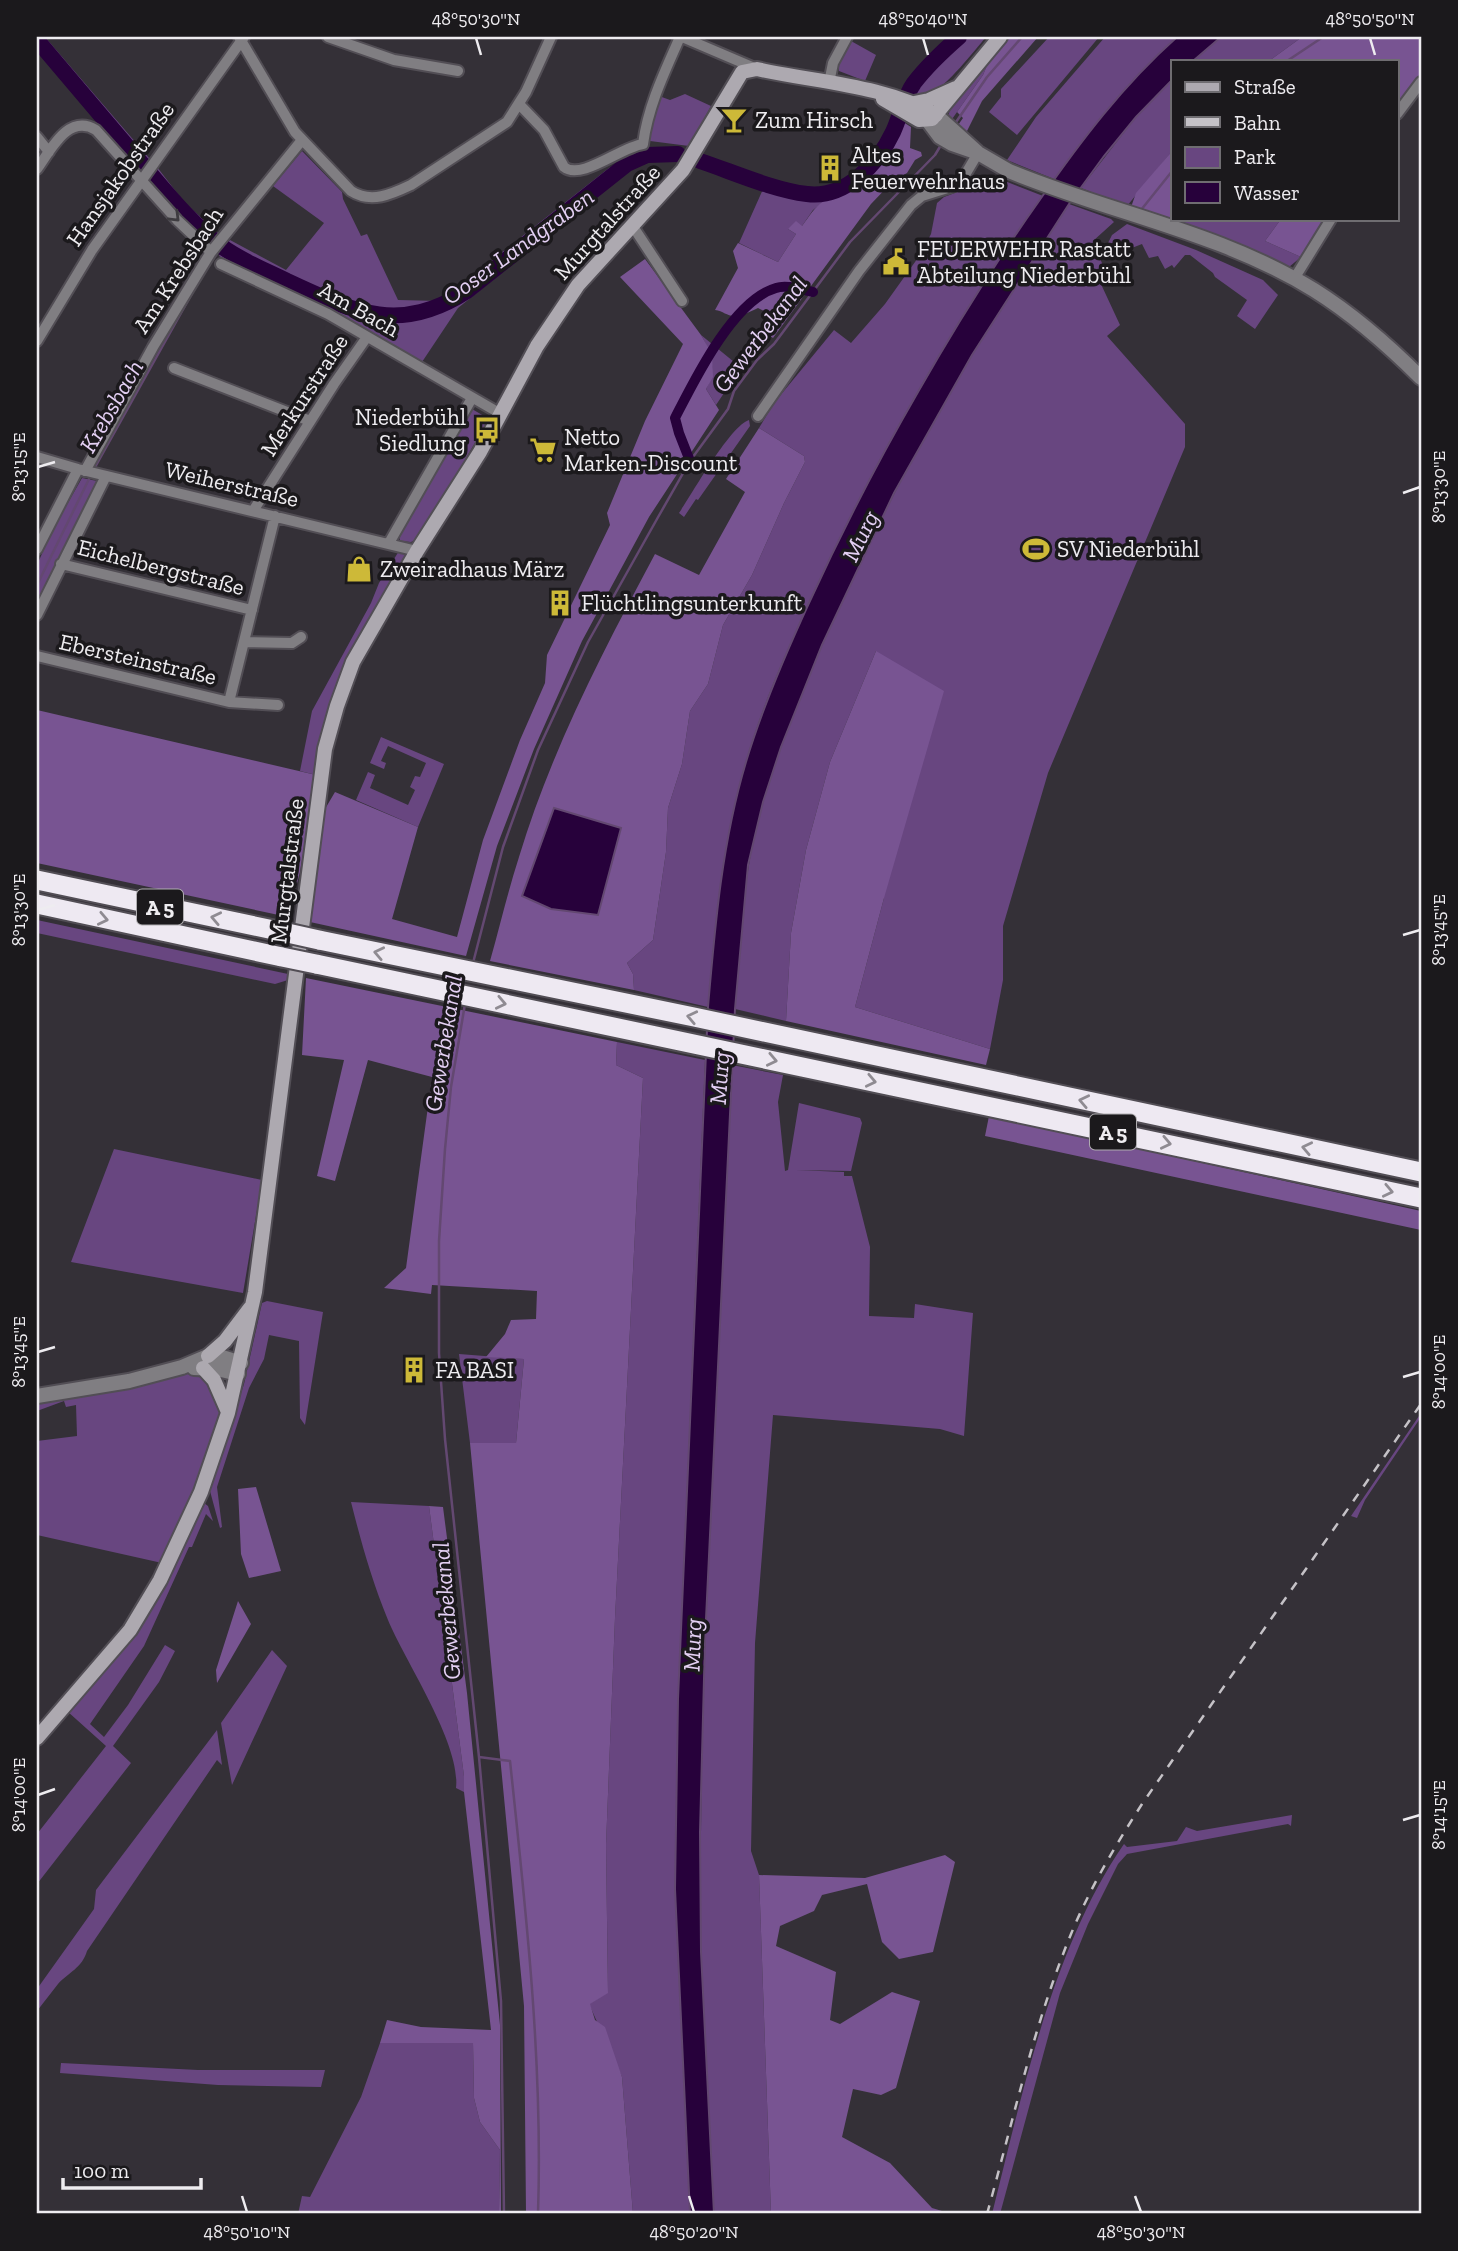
<svg xmlns="http://www.w3.org/2000/svg" width="1458" height="2251" font-family="'Zilla Slab',serif">
<rect width="100%" height="100%" fill="#343037"/>
<path fill="#684680" d="M37,37H45L149,158L139,171L37,51Z
M951,37H986C974,51 947,86 931,93C922,96 912,95 903,93L915,72Z
M1049,37H1099L1017,135L989,112L1001,97V89Z
M1105,37H1177L1114,102L1054,179L1007,160L1036,117Z
M1221,37H1302L1269,61H1193Z
M851,41L876,55L865,81L839,71C838,59 845,50 851,41Z
M991,56L983,75L950,122L948,116L950,110Z
M1173,79V150L1127,206L1081,188L1136,117Z
M685,94L711,106L689,146L650,141V122L659,96L670,100Z
M641,149L646,150L612,170L464,288C452,296 440,305 426,309C363,326 279,275 225,246L230,240L286,270L324,223L273,186L302,151L342,192L343,199L361,236L367,234L398,300L440,301L609,168Z
M157,167L184,202L218,233L211,244L146,182Z
M992,176L1043,196C955,320 879,452 815,590C789,646 763,702 746,762C722,842 715,925 708,1007L634,990L633,974L627,963L653,940L666,852L668,808L682,764L690,711L708,684L723,625L752,575L784,503L805,462L804,456L759,428L774,403L834,330L851,343L885,304L920,255L931,234L937,203L944,197L963,190L971,180L981,181Z
M764,187L810,199L826,200L813,210L802,226L788,229L796,234L778,262L739,243Z
M1069,204L1111,219L1114,222L1093,241L1108,278L1100,282L1120,325L1107,336L1185,424V447L1048,773L1003,926V980L990,1049L855,1007L884,898L876,651L830,762L806,850L791,933L786,1021L735,1009C740,939 744,868 763,800C784,731 813,664 843,599C882,515 924,434 971,355C1002,304 1036,254 1069,204Z
M1174,219H1281L1265,241L1301,257L1289,267L1219,238L1171,222Z
M1127,224L1196,250L1263,280L1278,295L1255,329L1237,316L1247,300L1215,277L1213,273L1190,255H1185L1174,268L1172,265L1165,269L1158,256L1149,258L1142,244L1109,257L1106,247L1112,235Z
M221,253C237,255 255,270 269,277C324,302 389,339 449,308C467,299 482,284 497,272L499,275L458,308L422,362L331,311L219,256Z
M701,335L739,366L724,387L726,390L716,405L706,389C717,369 712,354 701,335Z
M472,409L489,419L419,538L411,542L400,541L399,534Z
M749,420L750,426L698,500L696,499L684,517L679,513C692,494 730,426 749,420Z
M82,478L97,481L37,602V565L52,531Z
M399,551L406,555L407,558L379,607L316,775L300,771L312,711L371,603L379,583Z
M381,737L444,764L418,827L356,800L368,772L375,775L370,788L408,805L415,790L410,787L415,776L420,777L426,763L388,746L381,761L386,763L384,769L370,763Z
M37,920L288,974V980L275,984L37,933Z
M617,1042L705,1060L678,1699L675,1889L690,2214H633L622,2077L589,2004L608,1992L606,1845L615,1618L643,1078L616,1065Z
M732,1065L783,1075L778,1102L785,1171L788,1170L799,1103L860,1118L862,1123L851,1171L796,1170L844,1172V1176H852L870,1247L869,1316L914,1318L915,1304L973,1313L964,1436L940,1429L773,1415L755,1643L751,1851L759,1875L771,2214H714C709,2126 702,2037 701,1949C698,1654 719,1359 732,1065Z
M114,1149L262,1180L243,1293L71,1262Z
M267,1301L323,1312L305,1425L300,1418L299,1341L269,1335L264,1359L249,1388L217,1487L222,1527L220,1528L210,1491L244,1384L262,1303Z
M459,1354L524,1359L516,1443H470Z
M192,1373L203,1376L213,1386L221,1408L185,1522L162,1563L37,1535V1441L77,1436L76,1405L66,1407L64,1401L37,1411V1400Z
M1421,1413V1417L1365,1500L1357,1518L1351,1516Z
M351,1502L429,1506L464,1776V1792L456,1788C461,1744 406,1663 388,1620C372,1581 361,1542 351,1502Z
M204,1503L208,1506L213,1521L206,1514L192,1547H189L144,1646L90,1724L104,1737L128,1705L165,1645L175,1651L159,1682L113,1746L131,1763L37,1884V1834L106,1746L67,1711L149,1612L186,1544Z
M272,1650L287,1666L232,1785L221,1723Z
M217,1730L222,1765L217,1760L87,1951C82,1968 69,1972 58,1984C51,1993 44,2002 37,2011V1989L94,1909L96,1890Z
M1292,1815L1291,1826L1288,1824L1127,1854L1118,1864L1088,1924L1060,1993L1000,2214H992C1022,2095 1053,1946 1124,1844L1127,1847L1177,1841L1186,1827L1197,1831Z
M399,2041L473,2043L474,2098L480,2122L500,2150L499,2214H298L302,2196L310,2197L361,2097L380,2043Z
M61,2063L198,2070H325L321,2087L218,2085L60,2073Z"/>
<path fill="#785492" d="M1007,37H1038L982,101L965,135L956,128L963,118L957,112L983,75L991,56Z
M1302,37H1421V75L1397,107V61H1269Z
M900,120L911,127L910,148L921,152L922,156L915,160L907,173L893,181L871,204L773,338L766,333V312L758,308C751,311 741,317 734,316C727,316 723,311 715,310L738,268L733,251L738,243L778,262L796,234L788,229L796,221L802,226C809,217 814,207 824,201C831,196 840,195 848,189C873,172 891,148 900,120Z
M1173,150L1174,219L1171,222L1130,210L1136,193Z
M1281,219H1325L1301,257L1265,241Z
M645,259L701,335L712,354L713,377L706,389L719,410L649,517L582,641L534,749L497,846L466,956L310,922L325,809L335,792L418,827L392,919L457,937L483,840L520,740L545,683L547,655L610,525L607,513L645,421L683,344L620,277Z
M759,428L804,456L805,462L784,503L752,575L723,625L708,684L690,711L682,764L668,808L666,852L653,940L627,963L633,974L634,990L490,961C500,926 508,891 519,857C551,751 603,651 655,554L699,575L745,492L726,479Z
M876,651L944,691L884,898L855,1007L990,1049L986,1065L786,1021L791,933L806,850L830,762Z
M37,710L316,775L300,872L288,917L37,863Z
M306,978L617,1042L616,1065L643,1078L615,1618L606,1845L608,1993L590,2004L595,2020L605,2027L622,2077L633,2214H526L524,2006L470,1443H516L524,1359L486,1357L505,1334L511,1320L536,1319L537,1291L432,1285L431,1294L384,1288L406,1268L432,1077L368,1060L335,1181L317,1176L344,1060L302,1055Z
M989,1116L1421,1211V1230L985,1136Z
M256,1487L281,1571L249,1578L241,1554L238,1489Z
M429,1506L443,1507L467,1693L500,2025L501,2214H499L500,2150L480,2122L474,2098L473,2043H380L387,2020L421,2027L491,2030L464,1792V1776Z
M238,1601L251,1624L217,1683L216,1670Z
M945,1855L955,1862L933,1952L899,1959L882,1942L867,1884L822,1895L814,1911L780,1926L776,1946L836,1972L830,2020L840,2024L892,1992L920,2001L896,2088L881,2095L853,2089L842,2137L890,2163L932,2208L952,2214H771L759,1875L865,1878Z"/>
<path fill="#27013b" stroke="#634871" stroke-width="2" d="M1177,37H1221L1193,61H1173V79L1136,117L1104,156L1069,204L972,355L894,493L822,645L781,747L763,802L748,865L735,1009L705,1640L700,1832L701,1952L714,2214H690L675,1889L678,1699L708,1007C715,925 722,842 746,762C762,708 785,655 809,603C842,531 878,461 918,392C955,327 995,263 1039,201C1080,142 1123,85 1177,37Z
M554,808L621,828L598,915L551,909L522,896Z"/>
<g fill="none" stroke-linecap="round" stroke-linejoin="round">
<path stroke="#634871" stroke-width="2.5" d="M1287,61L1323,37
M954,125L987,77L1022,37
M1141,210L1173,170
M213,259L222,247
M94,469L200,279
M37,585L91,475
M473,963L503,847L538,750L588,642L657,519L690,461L728,409L734,391L757,360L774,344L850,242L935,155L941,145
M465,1004L451,1087L445,1149L439,1241V1353L445,1439L479,1757L501,2001L504,2214
M479,1757L510,1761C526,1911 543,2063 538,2214"/>
<path stroke="#27013b" stroke-width="10" d="M690,461L679,433L675,418C694,381 733,300 776,288C787,284 802,290 813,292"/>
<path stroke="#27013b" stroke-width="16" d="M37,40C70,79 103,118 137,158C163,188 189,222 221,246C241,261 265,270 287,281C354,312 399,335 467,291L627,164L647,155L678,154
M700,161C733,172 773,190 807,194C845,199 878,164 893,132C900,117 904,97 914,83C927,66 943,51 959,37"/>
<g stroke="#524e55" stroke-width="14">
<path id="minor" d="M239,37L295,132L351,191C371,204 392,194 411,185L507,122L526,92L551,37
M328,37L394,60L458,71
M682,37L757,69
M829,83L833,63L847,37
M519,104L544,130L564,167C581,181 621,147 643,144C648,106 665,71 680,37
M1397,114L1421,82
M37,137L49,152
M37,169C51,150 68,113 96,130L177,220L211,252
M632,225L682,301
M221,264L328,314L501,414
M1294,279L1331,219
M37,341L92,250L244,37
M174,368L310,421
M758,416L859,271L911,205L922,196L954,186L962,180L978,153
M37,457L78,469L417,551
M85,471L153,347L211,252L302,140
M253,511L334,384L367,337
M389,543L472,398
M37,549L78,469
M61,564L252,610
M37,615L106,476
M244,642L292,643L301,637
M37,656L229,702L278,705
M229,702L275,516"/>
</g>
<g stroke="#524e55" stroke-width="18">
<path id="tertiary" d="M936,115L977,152
M928,121L940,137L952,144L978,153L1009,171C1110,213 1220,232 1314,290C1354,315 1388,345 1421,378
M194,1368L217,1369L238,1374
M37,1396L129,1381L182,1367L208,1356H219L241,1363"/>
</g>
<g stroke="#524e55" stroke-width="18">
<path id="secondary" d="M883,99L919,120L932,119L1000,37
M914,103L929,100L956,88
M208,1356L225,1341L250,1308
M203,1368L214,1380L228,1412
M37,1738L130,1630L160,1580L201,1492L228,1413L255,1292L325,749L337,706L353,662L417,551L480,452L537,346L578,285L683,170L742,72L757,69C814,82 885,85 936,115"/>
</g>
<g stroke="#524e55" stroke-width="23">
<path id="motorway" d="M37,880L283,932
M37,904L282,957
M319,940L694,1017L1421,1172
M316,964L1421,1198"/>
</g>
<use href="#minor" stroke="#807e82" stroke-width="10"/>
<use href="#tertiary" stroke="#807e82" stroke-width="14"/>
<use href="#secondary" stroke="#ada9b0" stroke-width="14"/>
<use href="#motorway" stroke="#eee9f2" stroke-width="19"/>
<path stroke="#c5c2c7" stroke-width="2.5" stroke-dasharray="9 9" stroke-linecap="butt" d="M987,2214C1013,2121 1034,2024 1071,1934C1090,1888 1115,1846 1142,1804L1421,1404"/>
<g stroke="#524e55" stroke-width="23" stroke-linecap="butt">
<path id="motorway-bridge" d="M283,932L319,940
M282,957L316,964"/>
</g>
<use href="#motorway-bridge" stroke="#eee9f2" stroke-width="19"/>
</g>
<defs><path id="oneway-chevron" d="M-2-3.5L2.5 0L-2 3.5" fill="none" stroke-width="1.6" stroke-linecap="round" stroke-linejoin="round" transform="scale(1.75)"/></defs>
<use stroke="#3e3c40" href="#oneway-chevron" transform="translate(175 217) rotate(45)"/>
<g stroke="#8f8b92">
<use href="#oneway-chevron" transform="translate(216 918) rotate(-168)"/>
<use href="#oneway-chevron" transform="translate(103 919) rotate(12)"/>
<use href="#oneway-chevron" transform="translate(379 953) rotate(-168)"/>
<use href="#oneway-chevron" transform="translate(501 1003) rotate(12)"/>
<use href="#oneway-chevron" transform="translate(692 1017) rotate(-168)"/>
<use href="#oneway-chevron" transform="translate(772 1060) rotate(12)"/>
<use href="#oneway-chevron" transform="translate(871 1081) rotate(12)"/>
<use href="#oneway-chevron" transform="translate(1084 1101) rotate(-168)"/>
<use href="#oneway-chevron" transform="translate(1166 1143) rotate(12)"/>
<use href="#oneway-chevron" transform="translate(1307 1148) rotate(-168)"/>
<use href="#oneway-chevron" transform="translate(1388 1191) rotate(12)"/>
</g>
<path fill="none" stroke="#eeecf0" stroke-width="2.5" d="M476,38L481,55M923,38L928,55M1370,38L1375,55M38,467L55,462M1403,493L1420,487M38,910L55,905M1403,935L1420,930M38,1352L55,1347M1403,1377L1420,1372M38,1795L55,1789M1403,1820L1420,1815M242,2196L247,2212M689,2196L694,2212M1135,2196L1141,2212"/>
<defs>
<g id="bar-bare" transform="scale(2.1)"><path d="M-6-5H6L.8 .8V4.5H3.5V6h-7V4.5H-.8V.8Z" fill="#cdb938" stroke="#1b191c" stroke-width="2.5" paint-order="stroke"/></g>
<g id="building-bare" transform="scale(2.1)"><path d="M-4-6H4V6H1V3H-1V6H-4ZM-2.5-4.3h1.7v1.8h-1.7ZM.8-4.3h1.7v1.8H.8ZM-2.5-1h1.7V.8h-1.7ZM.8-1h1.7V.8H.8Z" fill="#cdb938" stroke="#1b191c" stroke-width="2.5" paint-order="stroke"/></g>
<g id="civic-bare" transform="scale(2.1)"><path d="M-.6-6.5H3V-4.5H.6V-3L4-1V1h2V6H-6V1h2V-1L-.6-3ZM-1.2 2.5V6h2.4V2.5Z" fill="#cdb938" stroke="#1b191c" stroke-width="2.5" paint-order="stroke"/></g>
<g id="bus-bare" transform="scale(2.1)"><path d="M-5-6H5V4H4V6H2V4H-2V6H-4V4H-5ZM-3.5-4V0h7V-4ZM-3.5 1.2v1.5H-2V1.2ZM2 1.2v1.5H3.5V1.2Z" fill="#cdb938" stroke="#1b191c" stroke-width="2.5" paint-order="stroke"/></g>
<g id="supermarket-bare" transform="scale(2.1)"><path d="M-6-5.5h2.5l.6 2H6L4.5 2H-2.5L-4.4-4H-6ZM-1.5 3.2a1.3 1.3 0 1 0 .1 0ZM3 3.2a1.3 1.3 0 1 0 .1 0Z" fill="#cdb938" stroke="#1b191c" stroke-width="2.5" paint-order="stroke"/></g>
<g id="stadium-bare" transform="scale(2.1)"><path d="M0-5a6.5 5 0 1 0 0 10a6.5 5 0 1 0 0-10ZM-3.5-1.8h7v3.6h-7Z" fill="#cdb938" stroke="#1b191c" stroke-width="2.5" paint-order="stroke"/></g>
<g id="shop-bare" transform="scale(2.1)"><path d="M-5-2.5h2.3a2.7 3.5 0 0 1 5.4 0H5L5.5 6h-11ZM-1.5-2.5h3a1.5 2.3 0 0 0-3 0Z" fill="#cdb938" stroke="#1b191c" stroke-width="2.5" paint-order="stroke"/></g>
</defs>
<g fill-rule="evenodd">
<use href="#bar-bare" x="734" y="120"/>
<use href="#building-bare" x="830" y="168"/>
<use href="#civic-bare" x="896" y="262"/>
<use href="#bus-bare" x="487" y="430"/>
<use href="#supermarket-bare" x="543" y="450"/>
<use href="#stadium-bare" x="1036" y="549"/>
<use href="#shop-bare" x="359" y="569"/>
<use href="#building-bare" x="560" y="603"/>
<use href="#building-bare" x="414" y="1370"/>
</g>
<g text-anchor="middle" dominant-baseline="central" stroke-width="7" stroke-linejoin="round" paint-order="stroke">
<g fill="#1b191c" stroke="#afadb0" stroke-width="2">
<rect x="137" y="889.5" width="46" height="35" rx="5"/>
<rect x="1090" y="1114.5" width="46" height="35" rx="5"/>
</g>
<g font-size="21" font-weight="bold" fill="#eeecf0">
<text x="160" y="907">A 5</text>
<text x="1113" y="1132">A 5</text>
</g>
<g font-size="23" fill="#eeecf0" stroke="#1b191c" text-anchor="start">
<text x="755" y="120">Zum Hirsch</text>
<text x="851" y="155">Altes<tspan x="851" dy="26">Feuerwehrhaus</tspan></text>
<text x="917" y="249">FEUERWEHR Rastatt<tspan x="917" dy="26">Abteilung Niederbühl</tspan></text>
<text x="466" y="417" text-anchor="end">Niederbühl<tspan x="466" dy="26">Siedlung</tspan></text>
<text x="564" y="437">Netto<tspan x="564" dy="26">Marken-Discount</tspan></text>
<text x="1057" y="549">SV Niederbühl</text>
<text x="380" y="569">Zweiradhaus März</text>
<text x="581" y="603">Flüchtlingsunterkunft</text>
<text x="435" y="1370">FA BASI</text>
</g>
<g font-size="23" fill="#eeecf0" stroke="#1b191c">
<text transform="translate(120 174) rotate(-55)">Hansjakobstraße</text>
<text transform="translate(607 222) rotate(-48)">Murgtalstraße</text>
<text transform="translate(178 270) rotate(-57)">Am Krebsbach</text>
<text transform="translate(359 309) rotate(29)">Am Bach</text>
<text transform="translate(304 395) rotate(-57)">Merkurstraße</text>
<text transform="translate(232 484) rotate(13)">Weiherstraße</text>
<text transform="translate(161 567) rotate(14)">Eichelbergstraße</text>
<text transform="translate(138 659) rotate(13)">Ebersteinstraße</text>
<text transform="translate(287 871) rotate(-83)">Murgtalstraße</text>
</g>
<g font-size="24" font-style="italic" fill="#e4d0f4" stroke="#1b191c">
<text transform="translate(518 246) rotate(-36)">Ooser Landgraben</text>
<text transform="translate(760 334) rotate(-53)">Gewerbekanal</text>
<text transform="translate(111 406) rotate(-60)">Krebsbach</text>
<text transform="translate(860 536) rotate(-64)">Murg</text>
<text transform="translate(443 1043) rotate(-81)">Gewerbekanal</text>
<text transform="translate(719 1078) rotate(-86)">Murg</text>
<text transform="translate(446 1611) rotate(-95)">Gewerbekanal</text>
<text transform="translate(692 1645) rotate(-88)">Murg</text>
</g>
</g>
<rect width="1458" height="2251" fill="none" stroke="#1b191c" stroke-width="77"/>
<rect x="1171" y="60" width="228" height="161" fill="#1b191c" stroke="#6f6d71" stroke-width="2"/>
<rect x="1185" y="82" width="35" height="10" fill="#ada9b0" stroke="#6f6d71" stroke-width="2"/>
<text x="1234" y="94" font-size="21" fill="#eeecf0">Straße</text>
<rect x="1185" y="117" width="35" height="10" fill="#c5c2c7" stroke="#6f6d71" stroke-width="2"/>
<text x="1234" y="130" font-size="21" fill="#eeecf0">Bahn</text>
<rect x="1185" y="147" width="35" height="21" fill="#684680" stroke="#6f6d71" stroke-width="2"/>
<text x="1234" y="164" font-size="21" fill="#eeecf0">Park</text>
<rect x="1185" y="182" width="35" height="21" fill="#27013b" stroke="#6f6d71" stroke-width="2"/>
<text x="1234" y="200" font-size="21" fill="#eeecf0">Wasser</text>
<path d="M63 2178v10h138v-10" fill="none" stroke="#eeecf0" stroke-width="3.5"/>
<text x="74" y="2178" font-size="21" fill="#eeecf0" stroke="#1b191c" stroke-width="5" paint-order="stroke">100 m</text>
<rect x="38" y="38" width="1382" height="2174" fill="none" stroke="#eeecf0" stroke-width="2.5"/>
<g font-size="18" text-anchor="middle" fill="#eeecf0">
<text x="476" y="25">48°50'30"N</text>
<text x="923" y="25">48°50'40"N</text>
<text x="1370" y="25">48°50'50"N</text>
<text transform="translate(19 467) rotate(-90)" y="6">8°13'15"E</text>
<text transform="translate(1439 487) rotate(-90)" y="6">8°13'30"E</text>
<text transform="translate(19 910) rotate(-90)" y="6">8°13'30"E</text>
<text transform="translate(1439 930) rotate(-90)" y="6">8°13'45"E</text>
<text transform="translate(19 1352) rotate(-90)" y="6">8°13'45"E</text>
<text transform="translate(1439 1372) rotate(-90)" y="6">8°14'00"E</text>
<text transform="translate(19 1795) rotate(-90)" y="6">8°14'00"E</text>
<text transform="translate(1439 1815) rotate(-90)" y="6">8°14'15"E</text>
<text x="247" y="2238">48°50'10"N</text>
<text x="694" y="2238">48°50'20"N</text>
<text x="1141" y="2238">48°50'30"N</text>
</g>
</svg>
